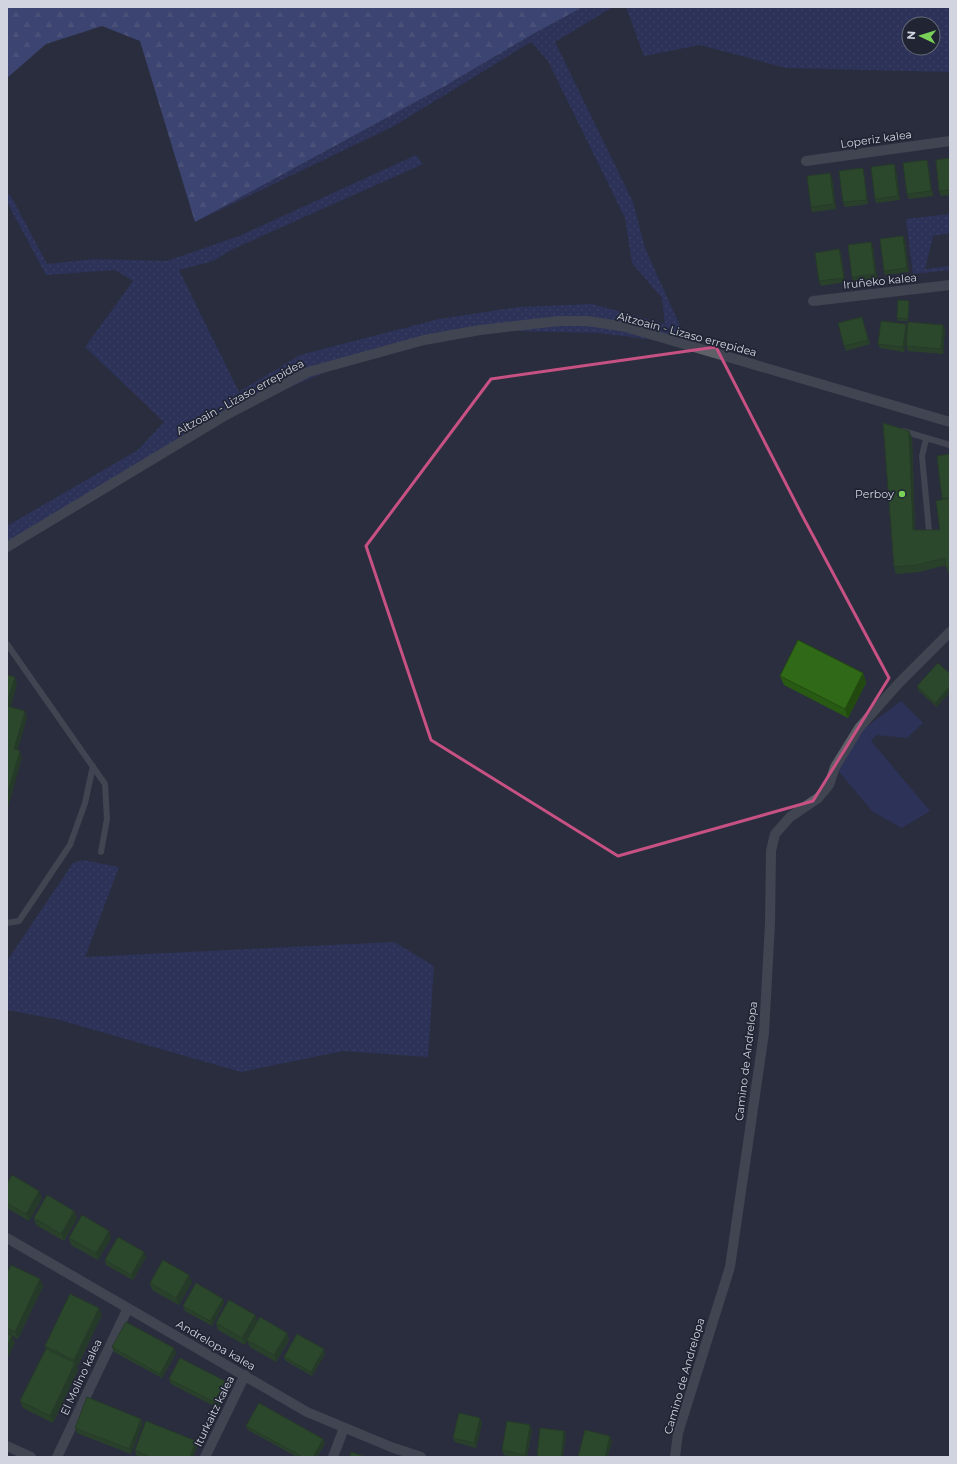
<svg xmlns="http://www.w3.org/2000/svg" width="957" height="1464" font-family="Montserrat,sans-serif">
<defs>
<pattern id="grass-dots" width="8" height="8" patternUnits="userSpaceOnUse"><rect width="8" height="8" fill="#303879"/><path d="M2 2h.1M6 6h.1" fill="none" stroke="#4d548c" stroke-width="1.8" stroke-linecap="round"/></pattern>
<pattern id="forest-firs" width="22" height="20" patternUnits="userSpaceOnUse"><rect width="22" height="20" fill="#5260b1"/><path d="M5 1l3.5 6h-7zM16 11l3.5 6h-7z" fill="#727dbf"/></pattern>
</defs>
<rect width="100%" height="100%" fill="#2a2e3e"/>
<path fill="url(#grass-dots)" fill-rule="evenodd" d="M583,7H613L555,42L633,202L645,248L690,348L654,340L599,333L480,330L370,354L244,406L7,547V526L138,450L164,422L85,347L133,281L115,270L46,275L7,202V193L11,196L47,264L95,259L167,261L239,236L416,155L423,164L233,249L213,261L179,270L239,392L300,355L439,319L519,307L592,304L665,324L662,298L632,263L625,218L548,61L531,42L394,126L195,222L445,86L533,34Z
M626,7H950V72L786,68L700,45L644,56ZM909,24H933V48H909Z
M950,214V233L933,236L925,269L950,266V270L913,274L906,219Z
M83,860L119,867L85,957L394,942L434,966L428,1057L343,1051L241,1072L56,1019L7,1010V961L73,863Z"/>
<path fill="url(#forest-firs)" d="M7,7H583L533,34L445,86L195,222L140,41L102,26L46,44L7,78Z"/>
<path fill="#303879" d="M901,701L923,723L907,738L876,735L871,741L930,811L902,828L873,812L835,767L852,738Z"/>
<g fill="none" stroke-linecap="round" stroke-linejoin="round">
<path stroke="#5e6068" stroke-width="6" d="M903,431L950,445
M926,439L922,456L929,531
M7,644L105,784L107,819L101,852
M7,923L19,921L70,845L85,803L93,766"/>
<path stroke="#5e6068" stroke-width="10" d="M7,1446L31,1457"/>
<path stroke="#5e6068" stroke-width="10" d="M806,161L950,141
M813,301L950,285
M7,1238L307,1412L391,1447L421,1457
M57,1457L128,1308
M205,1457L245,1375
M333,1457L344,1428
M675,1457L678,1433L730,1267L764,1033L770,923L771,851L775,834L790,817L818,798L829,785L835,767L859,728L898,684L950,632"/>
<path stroke="#5e6068" stroke-width="10" d="M7,547L226,415L308,372L424,340L480,330L559,321H588L626,327L950,422"/>
</g>
<path fill="#295a14" d="M950,158V195L941,196L939,191Z
M927,160L928,164L933,196L909,199L907,194Z
M894,164L896,169L900,200L876,203L875,199Z
M864,173L868,204L845,207L843,202Z
M832,177L836,209L812,212L811,207Z
M903,236L905,241L909,272L885,275L884,271Z
M873,247L877,279L854,282L852,277Z
M839,249L841,254L845,282L821,286L819,281Z
M909,301V303L908,321H898L897,318Z
M863,321L870,344L846,351L844,346Z
M906,324L907,329L904,352L880,348L878,344Z
M943,325L945,330L943,354L908,351L906,346Z
M909,431L912,438L915,530H940L943,500L942,498L950,454V575H949L946,565L919,572L896,574L894,567Z
M938,663L937,707L919,691L917,686Z
M863,673L866,683L848,718L784,685L780,676Z
M7,1184L42,1198L29,1221L7,1208Z
M74,1211L77,1218L64,1241L36,1225L34,1218Z
M69,1238H111L98,1260L71,1245Z
M146,1257L133,1280L106,1265L105,1260Z
M7,1273L43,1286L18,1339L7,1333Z
M192,1282L179,1305L152,1290L150,1283Z
M224,1303L212,1326L185,1311L183,1306Z
M102,1315L77,1367H76L78,1370L53,1423L23,1408L20,1401L46,1349L45,1346Z
M255,1315L258,1322L287,1333L289,1340L276,1362L250,1347L247,1340L245,1345L218,1330L216,1323Z
M112,1347L176,1353L162,1378L114,1352Z
M325,1354L312,1376L286,1361L284,1357Z
M169,1379L227,1382L229,1387L218,1408L171,1384Z
M141,1419L143,1423L131,1454L77,1433L75,1428Z
M482,1423L476,1448L455,1442L453,1438Z
M530,1425L532,1430L527,1457H514L504,1455L502,1450Z
M246,1426L323,1439L325,1443L317,1457H297L248,1430Z
M198,1445L193,1457H141L136,1455L135,1450Z"/>
<path fill="#224a10" d="M927,160L928,164L933,196L931,191Z
M894,164L896,169L900,200L898,196Z
M863,168L864,173L868,204L867,200Z
M830,173L832,177L836,209L834,204Z
M903,236L905,241L909,272L907,268Z
M871,242L873,247L877,279L875,274Z
M839,249L841,254L845,282L844,278Z
M906,324L907,329L904,352L903,347Z
M943,325L945,330L943,354L941,349Z
M909,431L912,438L915,537L913,530Z
M863,673L866,683L848,718L845,709Z
M15,677L17,684L9,713L7,708V703Z
M950,686V692L937,707L935,703Z
M25,711L27,718L16,756L14,749Z
M20,751L22,758L7,811V795Z
M39,1191L42,1198L29,1221L26,1214Z
M74,1211L77,1218L64,1241L61,1234Z
M109,1231L111,1238L98,1260L96,1253Z
M144,1252L146,1257L133,1280L131,1275Z
M189,1275L192,1282L179,1305L176,1298Z
M40,1279L43,1286L18,1339L15,1332Z
M223,1299L224,1303L212,1326L210,1321Z
M99,1308L102,1315L77,1367L74,1360Z
M255,1315L258,1322L245,1345L242,1338Z
M287,1333L289,1340L276,1362L274,1355Z
M12,1336L15,1343L7,1359V1347Z
M174,1348L176,1353L162,1378L160,1374Z
M324,1349L325,1354L312,1376L311,1372Z
M75,1363L78,1370L53,1423L50,1416Z
M227,1382L229,1387L218,1408L216,1403Z
M480,1418L482,1423L476,1448L474,1443Z
M141,1419L143,1423L131,1454L129,1449Z
M530,1425L532,1430L527,1457H526L525,1455Z
M564,1431L566,1435L563,1457H561Z
M610,1436L612,1441L608,1457H605Z
M323,1439L325,1443L317,1457H313Z
M196,1441L198,1445L193,1457H190Z"/>
<path fill="#306917" stroke="#224a10" d="M950,158V190L939,191L936,160Z
M927,160L931,191L907,194L903,163Z
M894,164L898,196L875,199L871,167Z
M863,168L867,200L843,202L839,171Z
M830,173L834,204L811,207L807,176Z
M903,236L907,268L884,271L880,239Z
M871,242L875,274L852,277L848,245Z
M839,249L844,278L819,281L815,253Z
M898,300L909,301L908,319L897,318Z
M862,317L868,340L844,346L838,323Z
M881,321L906,324L903,347L878,344Z
M908,322L943,325L941,349L906,346Z
M883,423L909,431L913,530H940L936,501L950,498V567L946,568L945,558L917,565L894,567Z
M950,454V498H942L937,456Z
M798,640L863,673L845,709L780,676Z
M938,663L950,674V686L935,703L917,686Z
M7,675L15,677L7,703Z
M7,706L25,711L14,749L20,751L7,795Z
M12,1175L39,1191L26,1214L7,1203V1184Z
M47,1195L74,1211L61,1234L34,1218Z
M82,1215L109,1231L96,1253L69,1238Z
M118,1237L144,1252L131,1275L105,1260Z
M163,1260L189,1275L176,1298L150,1283Z
M11,1265L40,1279L15,1332L7,1328V1273Z
M196,1283L223,1299L210,1321L183,1306Z
M70,1294L99,1308L74,1360L45,1346Z
M229,1300L255,1315L242,1338L216,1323Z
M260,1317L287,1333L274,1355L247,1340Z
M126,1322L174,1348L160,1374L112,1347Z
M7,1333L12,1336L7,1347Z
M297,1334L324,1349L311,1372L284,1357Z
M46,1349L75,1363L50,1416L20,1401Z
M180,1358L227,1382L216,1403L169,1379Z
M87,1397L141,1419L129,1449L75,1428Z
M259,1403L323,1439L313,1457H303L246,1426Z
M459,1413L480,1418L474,1443L453,1438Z
M146,1421L196,1441L190,1457H151L135,1450Z
M507,1421L530,1425L525,1455L502,1450Z
M540,1428L564,1431L561,1457H537Z
M585,1430L610,1436L605,1457H578Z
M351,1452L366,1457H350Z"/>
<path d="M0 0H957V1464H0ZM716,347L803,517L889,678L813,801L618,856L431,740L366,546L491,379Z" fill="#2a2e3e" fill-opacity=".55" fill-rule="evenodd"/>
<path fill="none" stroke="#c75183" stroke-width="3" stroke-linejoin="round" d="M716,347L803,517L889,678L813,801L618,856L431,740L366,546L491,379Z"/>
<circle fill="#79d158" stroke="#202433" stroke-width="1.5" cx="902" cy="494" r="4"/>
<g text-anchor="middle" dominant-baseline="central" stroke-width="3.5" stroke-linejoin="round" paint-order="stroke">
<g font-size="11" fill="#d2d5e0" stroke="#202433">
<text transform="translate(876 139) rotate(-8)">Loperiz kalea</text>
<text transform="translate(880 281) rotate(-6)">Iruñeko kalea</text>
<text transform="translate(687 334) rotate(15)">Aitzoain - Lizaso errepidea</text>
<text transform="translate(240 397) rotate(-29)">Aitzoain - Lizaso errepidea</text>
<text transform="translate(746 1061) rotate(-83)">Camino de Andrelopa</text>
<text transform="translate(216 1345) rotate(30)">Andrelopa kalea</text>
<text transform="translate(684 1376) rotate(-74)">Camino de Andrelopa</text>
<text transform="translate(81 1377) rotate(-65)">El Molino kalea</text>
<text transform="translate(214 1411) rotate(-64)">Iturkaitz kalea</text>
</g>
<g font-size="11" fill="#d2d5e0" stroke="#202433" text-anchor="end">
<text x="894" y="494">Perboy</text>
</g>
</g>
<rect width="957" height="1464" fill="none" stroke="#d2d5e0" stroke-width="16"/>
<g transform="translate(921 36) rotate(274)"><circle r="19" fill="#202433" stroke="#676b78"/>
<path d="M0-3L7 15L0 10L-7 15Z" fill="#79d158"/>
<text y="-6" font-size="11" font-weight="bold" text-anchor="middle" fill="#d2d5e0">N</text>
</g>
</svg>
